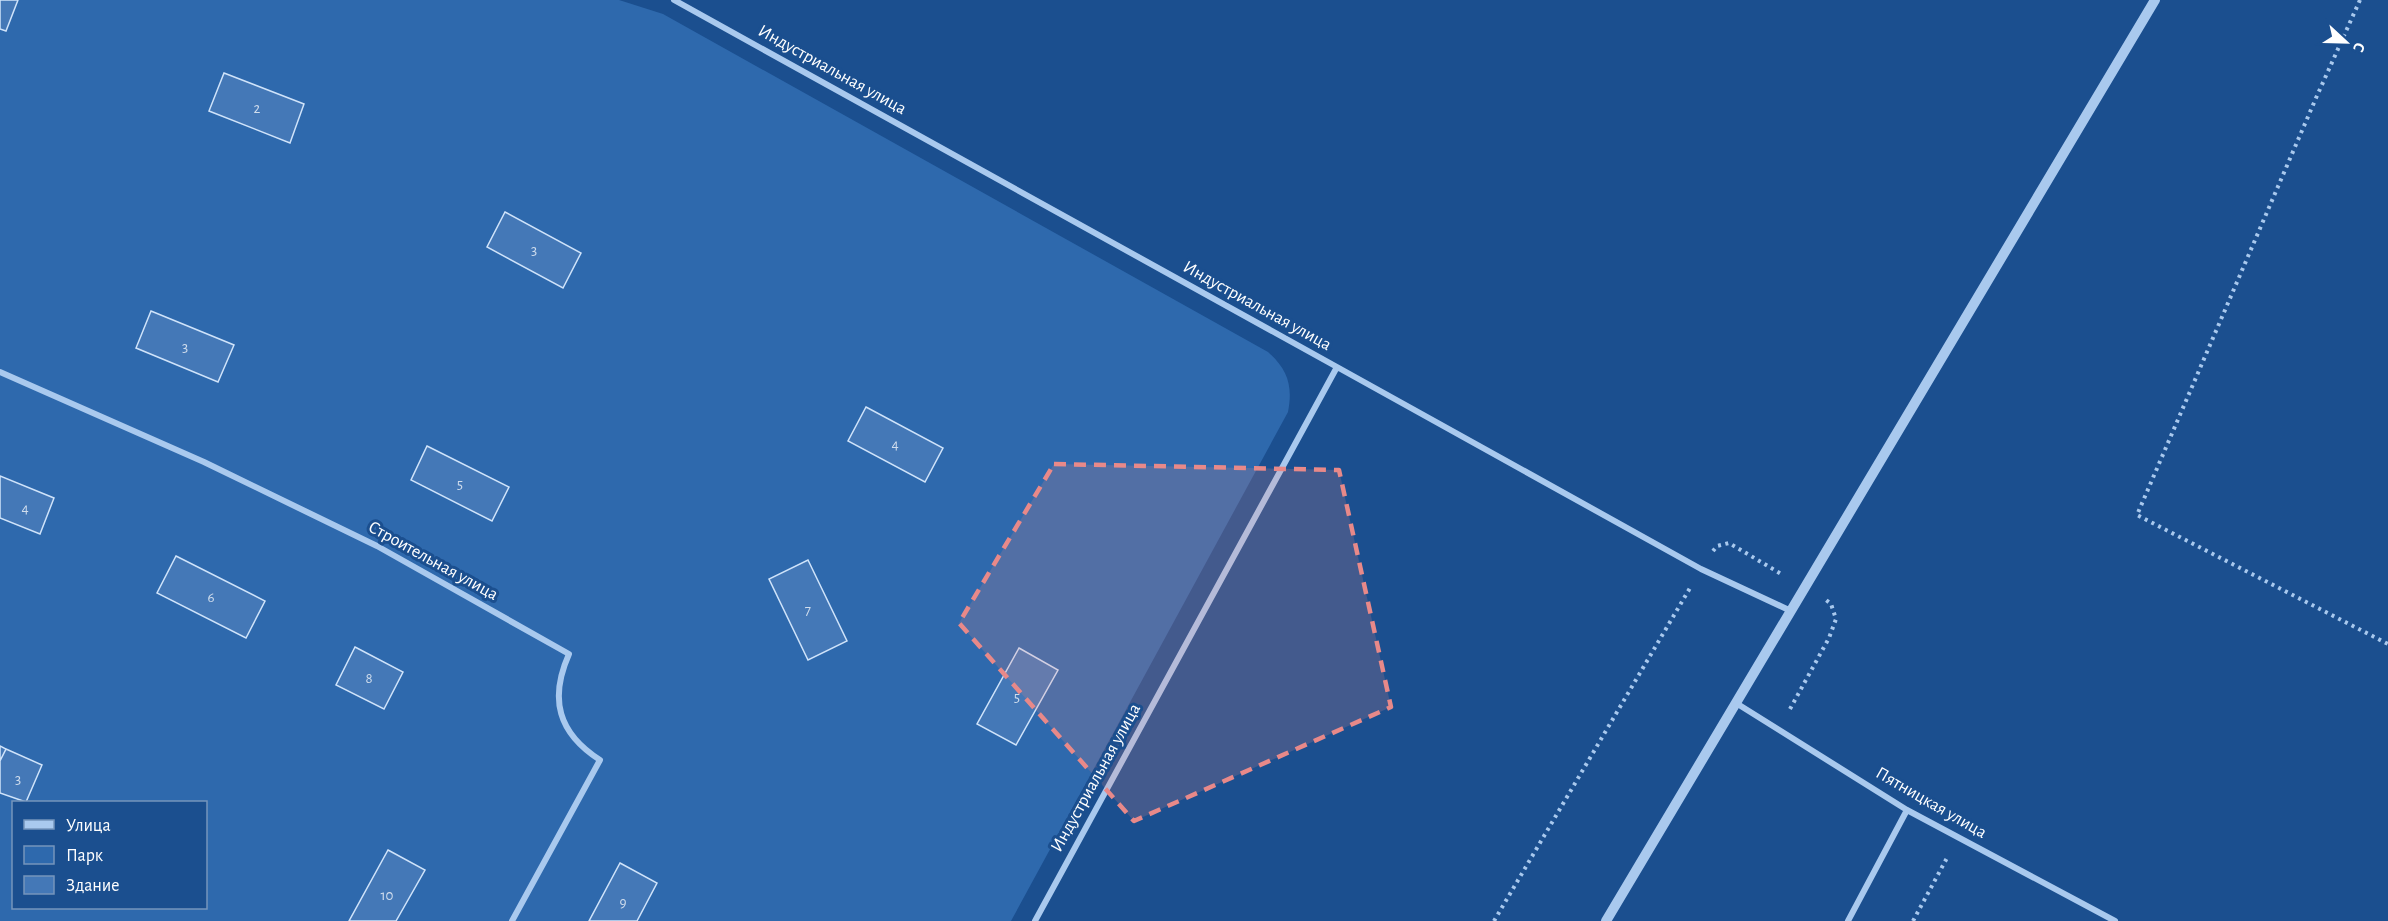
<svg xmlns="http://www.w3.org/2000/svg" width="2388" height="921" font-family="'Alegreya Sans',sans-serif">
<rect width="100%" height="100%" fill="#1b4f8f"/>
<path fill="#2e69ad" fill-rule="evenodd" d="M0,0H619L663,14L1268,352C1288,370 1293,386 1288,412L1011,921H0ZM14,802H206V908H14Z"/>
<path fill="#4478b7" stroke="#cfe3fa" stroke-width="1.5" d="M0,0H18L6,31L0,29Z
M224,73L304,104L290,143L209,111Z
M505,212L581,253L563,288L487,247Z
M151,311L234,345L218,382L136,348Z
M866,407L943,448L925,482L848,441Z
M427,446L509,487L492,521L411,480Z
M0,476L54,498L40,534L0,518Z
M176,556L265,601L246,638L157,593Z
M808,560L847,641L808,660L769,579Z
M355,647L403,672L384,709L336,685Z
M1019,648L1058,670L1016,745L977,724Z
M0,746L6,749L0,761Z
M6,749L42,765L26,802L0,793V761Z
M388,850L425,870L396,921H349Z
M620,863L657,883L637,921H589Z"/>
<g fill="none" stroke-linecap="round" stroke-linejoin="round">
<path stroke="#a9c9ee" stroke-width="4" stroke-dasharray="3 4.5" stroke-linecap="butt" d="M2360,0L2316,98L2137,515L2388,644
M1713,551L1717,546L1729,543L1783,575
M1790,709L1829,638L1836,619L1831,604L1826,600
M1494,921L1690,588
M1913,921L1948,856"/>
<path stroke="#a9c9ee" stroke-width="6" d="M674,0L1337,367L1035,921
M1337,367L1701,569L1791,611
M0,372L204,462L377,546L569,654C549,699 558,733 600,760L512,921
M1736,703L1907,810L2115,921
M1848,921L1907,810"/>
<path stroke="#a9c9ee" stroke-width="10" d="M1606,921L2155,0"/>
</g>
<path fill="#e88989" fill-opacity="0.2" stroke="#e88989" stroke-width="4.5" stroke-dasharray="12 8" stroke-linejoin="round" d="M1054,464L1339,470L1391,707L1134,821L959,623Z"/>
<g text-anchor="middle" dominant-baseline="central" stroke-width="6" stroke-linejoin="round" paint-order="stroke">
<g font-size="15" fill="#d0dded">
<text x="257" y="108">2</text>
<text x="534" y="250">3</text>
<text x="185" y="347">3</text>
<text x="895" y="444">4</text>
<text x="460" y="484">5</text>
<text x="25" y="508">4</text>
<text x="211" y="597">6</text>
<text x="808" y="610">7</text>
<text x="369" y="678">8</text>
<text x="1017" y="697">5</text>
<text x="18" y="779">3</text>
<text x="387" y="895">10</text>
<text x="623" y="902">9</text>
</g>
<g font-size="18" fill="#fff" stroke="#1b4f8f">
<text transform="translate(832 70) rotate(29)">Индустриальная улица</text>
<text transform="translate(1257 306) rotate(29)">Индустриальная улица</text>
<text transform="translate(433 561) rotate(29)">Строительная улица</text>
<text transform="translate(1096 778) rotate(-61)">Индустриальная улица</text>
<text transform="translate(1931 803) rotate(30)">Пятницкая улица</text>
</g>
</g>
<rect x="12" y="801" width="195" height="108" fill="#1b4f8f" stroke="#7695bc" stroke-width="1.5"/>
<rect x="24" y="820" width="30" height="9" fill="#a9c9ee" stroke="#7695bc" stroke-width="1.5"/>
<text x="66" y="831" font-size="18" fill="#ffffff">Улица</text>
<rect x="24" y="846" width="30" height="18" fill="#2e69ad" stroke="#7695bc" stroke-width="1.5"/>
<text x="66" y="861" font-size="18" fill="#ffffff">Парк</text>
<rect x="24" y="876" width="30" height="18" fill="#4478b7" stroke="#7695bc" stroke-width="1.5"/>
<text x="66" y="891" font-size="18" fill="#ffffff">Здание</text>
<g transform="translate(2346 42) rotate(112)" stroke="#1b4f8f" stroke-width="4.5" paint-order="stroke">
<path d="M0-4.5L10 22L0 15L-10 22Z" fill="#ffffff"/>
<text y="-9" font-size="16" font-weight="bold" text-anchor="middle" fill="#ffffff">С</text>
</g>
</svg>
